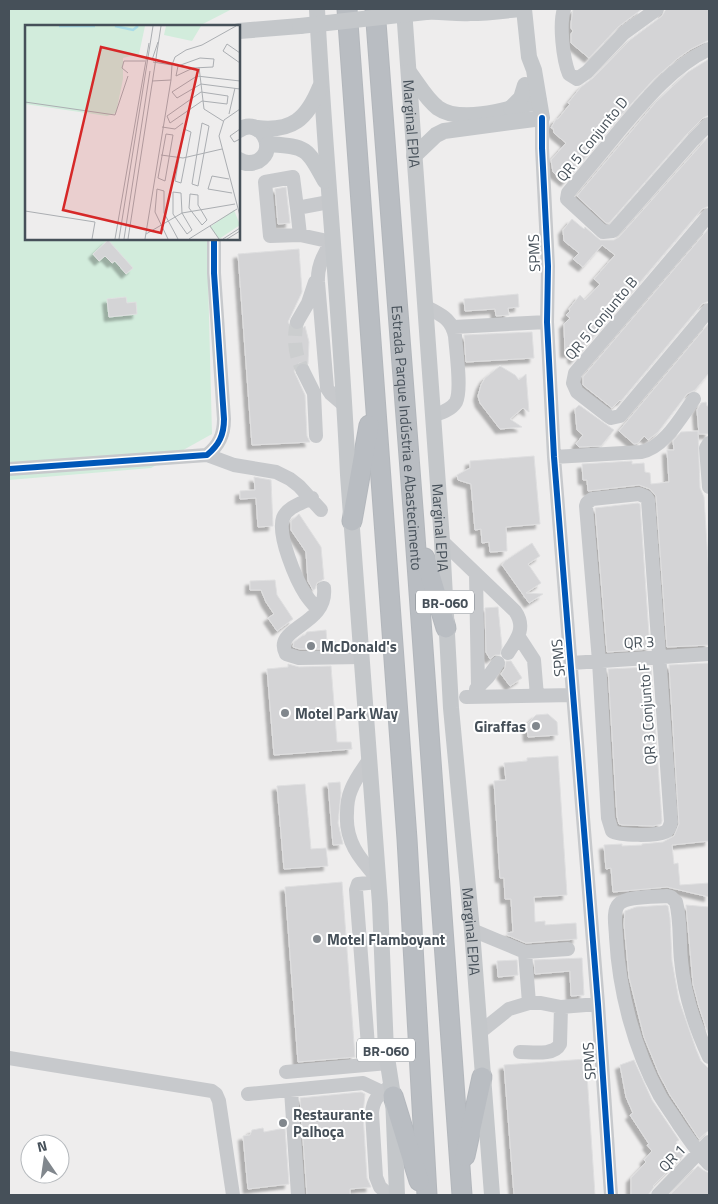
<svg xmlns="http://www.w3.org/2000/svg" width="718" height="1204" font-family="'Titillium Web',sans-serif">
<defs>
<filter id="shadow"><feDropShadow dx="-4.5" dy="4.5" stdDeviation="1" flood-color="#0004"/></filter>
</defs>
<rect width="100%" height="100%" fill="#eeeded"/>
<path fill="#d2ecdc" d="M9,9H232L199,26H26V239H207L212,434L151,468L9,480Z"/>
<path fill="#d4d4d6" stroke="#dfdfe0" filter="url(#shadow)" d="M573,9H642L618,27L589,58L571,43V34L573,31L571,28V24Z
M666,9H709V40L691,49L678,58L654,79L622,114L565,182L553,172L551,160L566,143L554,133L553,128H551L556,119H558L570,104L568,103L581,87L593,78L630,40L662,16Z
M709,59V115L703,118L687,134L609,223H606L577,196L656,102L688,72Z
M709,136V206L702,209L574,360L572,358V353H565L564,324L570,318L566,315L570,311L569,309L580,295L585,300L600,284L594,279L615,255L602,245L583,267L573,259L579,253L564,241L563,230L572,219L584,229L585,227L600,240H614L619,237Z
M286,187L290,223L278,224L275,189Z
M709,228V301L702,304L621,401L620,400L612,408L583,385V377Z
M108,240L133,268L126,274L115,261L112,263L105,256L99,261L93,254Z
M299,249L302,292L288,322L292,329L296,331L301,330L305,326L309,342L308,364L299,363L294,371L305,395L307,436L310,442L252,445L238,254Z
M518,294L519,307L508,308L509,315L496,316L495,309L465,311L464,299Z
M126,297L127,303L136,302L137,314L109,317L107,299Z
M709,323V373L695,390L687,394L658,432L648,440L644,436L638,443L634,444L619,431Z
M532,332L534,358L466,362L464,335Z
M500,366L515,375L519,380L526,374L529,412L523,408L510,419L522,427L500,429L480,403L478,396L481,385L485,378Z
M706,402L707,406H709V434H699L697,410L701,403Z
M579,405L614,430L601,446L579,447L576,444L583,435L577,430L575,409Z
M698,431L700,488L704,497L709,576V645L667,647L656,496L650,489L639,485L588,491L587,480H583L582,464L632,461V464L644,463L645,472L650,473L651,484L669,482L667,450H674L673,441L681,432Z
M534,456L540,524L506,527L507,551L490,552L489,542L482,543L481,529L475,530L471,484L458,480L457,475L470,468V461Z
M254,477L271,480L273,526L258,527L256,498L240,499V491L255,490Z
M638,503L640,504L650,649L607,652L595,508Z
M299,514L321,547L324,579L317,583L315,589L313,590L308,581L306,552L291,530V521Z
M532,543L540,556L528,564L541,583L526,593L543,594L529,603L502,565L505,561Z
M275,580L277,595L293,619L277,631L268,618L274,614L266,602L261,590H250V581Z
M498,607L502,647L500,655H495L490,659L486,652L485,608Z
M326,630L327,642L335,641L336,649H300L293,647L294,642L302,636L305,635L307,632Z
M506,661H511L522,678L510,686L501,674L505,668Z
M709,663V841L672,845L674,864L678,863L680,885L709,883V897L667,887L613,892L611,868L606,869L604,845L622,844V846L642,845V844L663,842L674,836L679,824L669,665Z
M288,664L299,667L331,666L337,742H351L352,749L274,755L267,669L288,667Z
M651,667L662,821L661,824L653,826L623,825L619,824L617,816L608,669Z
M548,714L557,722L558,735L528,737L527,724L536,715Z
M558,756L567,895L534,897L535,922L545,921V925L576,923L577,939L526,943L507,935V933L513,932L511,899H505L504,878H500L494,781L506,780L504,763L527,761V758Z
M340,782L341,793L338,823L343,844L333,845L328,783Z
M305,784L311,849L326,848L328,866L284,869L277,786Z
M342,882L355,1057L298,1062L285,887Z
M666,905L668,906L670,918L672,961L679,1000L696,1049L701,1061L709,1069V1130L699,1139L670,1095L659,1074L644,1037L629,977L624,924L625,911L636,907Z
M686,905L709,907V1036L699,1007L693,984Z
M582,958L584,995L571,996L570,971L535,974L534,960Z
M517,960L518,975L498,977L497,961Z
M586,1059L595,1195H514L504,1065Z
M634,1060L652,1100L679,1140L676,1142L685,1154L653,1186L654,1187L648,1195H631V1178L646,1162L644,1160L652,1151L647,1145L649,1144L630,1115L633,1113L626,1097L620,1065Z
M361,1092L365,1094L363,1114L367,1178L371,1187L350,1189V1195H307L300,1098Z
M263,1128L264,1132L285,1128L289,1184L248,1189L243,1136L250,1135L252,1130Z
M698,1166L703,1170L709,1173V1195H670Z"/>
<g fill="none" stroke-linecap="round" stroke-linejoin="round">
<path stroke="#cccecf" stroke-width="14" stroke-dasharray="14 7" stroke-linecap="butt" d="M297,322C293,339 295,355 303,371"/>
<g stroke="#b3b7bc" stroke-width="21">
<g id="highway">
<path d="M347,9L407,839L427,1195"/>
<path id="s2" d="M375,9L414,522L462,1195"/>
<path d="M352,521L369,425"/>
<path d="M425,558L446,628"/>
<path d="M393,1096L419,1181"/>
<path d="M465,1156L482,1077"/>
</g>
</g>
<path stroke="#c7c9cc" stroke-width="14" d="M564,9C559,24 563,59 569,74L577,79L587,72L624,33L657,9
M709,49C672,67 645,100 619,131C602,152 585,172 568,193L567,199L603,232L613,231L693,140L709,124
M542,118V148L548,266L547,322L554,457L598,1004L611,1195
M297,208L300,235L270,236L265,182L293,177L297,208L329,202
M709,215L575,373L573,383L577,392L608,416L611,418L620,416L709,310
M300,235L332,242C323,254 317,266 318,282L327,388L331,394L345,406
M425,306C440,315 451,317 455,336C456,350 462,390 456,402C451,410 441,413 433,416
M297,322L308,303L315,282
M454,327L547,322
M303,371L314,393L316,436
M709,443L706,448L709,487
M207,455L234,465L276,472L290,479L299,486L321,510
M554,457L641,452C664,448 681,417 694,399
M9,469L207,455C219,445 224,435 224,419L214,273V239
M639,494L646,497L648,500L671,822C670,826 669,830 665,832C657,836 619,836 612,831L608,818L599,661L586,506L587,503L592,499Z
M312,498C302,503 287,507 283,518C277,535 296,580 306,595C309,600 314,605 318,610
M442,541L515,611C526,627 518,638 508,653
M476,574L478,687
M324,588C328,626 272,627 286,654L299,658L362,657
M519,637L534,660L537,696
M571,663L709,654
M476,689L488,677L498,663
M466,697L573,695
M369,760C363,769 355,779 351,790C348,797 347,805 347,813C345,841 359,858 377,878
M378,882L358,884L356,890L368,1046L373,1052L386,1051
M472,930L525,952L568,949
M525,952L529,1003
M479,1033L509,1009L529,1003H541L561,1007L598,1004
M520,1052C532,1052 554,1056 560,1044L561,1007
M709,1057C695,1027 684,994 681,960C679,942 681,921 676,902L671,897L667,896C656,897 626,896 619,904C612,911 616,928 616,937C619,991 634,1049 660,1096C666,1106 673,1115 679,1125C689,1139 697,1152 709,1164
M9,1058L212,1091L216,1094L219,1101L233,1195
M286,1072L388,1063
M388,1088C378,1095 373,1100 372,1113L376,1177L380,1187L389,1195
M291,1090L298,1195
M248,1094L363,1083L382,1092
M658,1195L709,1142"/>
<g stroke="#c4c7ca" stroke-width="16">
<path d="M317,9C325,164 341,319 348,475L380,904L386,1051L393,1096L397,1195"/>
<path id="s1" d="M404,9L442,541L451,708L472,930L492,1195"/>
<path d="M426,12C441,11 455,14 470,13C487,13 503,11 519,9"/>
<path d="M239,31L300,26"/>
<path d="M409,72C418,84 426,99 438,108C462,125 513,108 539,101"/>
<path d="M511,108L521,98L525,85"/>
<path d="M257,128C292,132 307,119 320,87"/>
<path d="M239,130C260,116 279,149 258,161C251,164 245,164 239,160"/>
<path d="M268,144C306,147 306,146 325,181"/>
<path d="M414,156L436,135L444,131L542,118L534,70L529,57L524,9"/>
</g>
<use href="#highway" stroke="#b9bdc2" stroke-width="19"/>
<path stroke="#c4c7ca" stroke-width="16" d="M300,26L426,12"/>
<g stroke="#fff" stroke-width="9">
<path id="cycleway" d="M542,118V148L548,266L547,322L554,457L598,1004L611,1195
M9,469L207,455C219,445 224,435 224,419L214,273V239"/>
</g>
<use href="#cycleway" stroke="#0057b8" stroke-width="6"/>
</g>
<g fill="#81878d" stroke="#fff" stroke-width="2">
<circle cx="311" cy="646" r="5"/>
<circle cx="285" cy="713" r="5"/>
<circle cx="536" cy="726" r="5"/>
<circle cx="317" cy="939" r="5"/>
<circle cx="283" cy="1123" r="5"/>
</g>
<g text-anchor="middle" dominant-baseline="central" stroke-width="4" stroke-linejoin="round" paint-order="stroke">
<g fill="#fff" stroke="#7e848b" stroke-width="1">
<rect x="416" y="590.5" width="58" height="23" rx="4"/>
<rect x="357" y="1038.5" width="58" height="23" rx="4"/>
</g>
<g font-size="14" font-weight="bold" fill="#465059">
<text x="445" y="602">BR-060</text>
<text x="386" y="1050">BR-060</text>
</g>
<g font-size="15" fill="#465059" stroke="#fff">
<text stroke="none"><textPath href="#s1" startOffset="115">Marginal EPIA</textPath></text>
<text transform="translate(592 139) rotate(-51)">QR 5 Conjunto D</text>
<text transform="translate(534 253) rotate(-92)">SPMS</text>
<text transform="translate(601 318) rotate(-50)">QR 5 Conjunto B</text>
<text stroke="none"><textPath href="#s2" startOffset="430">Estrada Parque Indústria e Abastecimento</textPath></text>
<text stroke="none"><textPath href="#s1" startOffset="520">Marginal EPIA</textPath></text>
<text transform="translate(639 642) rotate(-3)">QR 3</text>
<text transform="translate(558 658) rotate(-95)">SPMS</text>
<text transform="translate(647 714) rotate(-94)">QR 3 Conjunto F</text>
<text stroke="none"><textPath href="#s1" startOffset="925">Marginal EPIA</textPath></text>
<text transform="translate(589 1061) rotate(-94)">SPMS</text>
<text transform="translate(672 1158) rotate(-46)">QR 1</text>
</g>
<g font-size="15" font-weight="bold" fill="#465059" stroke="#fff" text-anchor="start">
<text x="321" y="646">McDonald's</text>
<text x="295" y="713">Motel Park Way</text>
<text x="526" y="726" text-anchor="end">Giraffas</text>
<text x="327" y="939">Motel Flamboyant</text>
<text x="293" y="1114">Restaurante<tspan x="293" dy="17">Palhoça</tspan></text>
</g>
</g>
<g transform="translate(25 25)">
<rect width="215" height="215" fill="#eeeded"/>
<path d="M0,1H120L114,29L98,33V54L91,88L82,91L0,79ZM141,1H176L167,16L139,10ZM209,185L215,200L194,214L185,202Z" fill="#d2ecdc"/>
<path fill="none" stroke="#a9dbe8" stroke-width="2.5" d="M34,1H70M90,1L108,5L113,1"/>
<path fill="none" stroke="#abaeb2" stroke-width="1" d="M215,28L202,19L198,26L215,38M175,33L189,34L188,42L168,43L151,51L153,41ZM127,35L133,17M128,37L147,40M147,40L150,32L161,25L177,20L211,1M174,42L179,84L198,96M103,48L97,43L99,36H120M127,56L146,55L147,40M215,56L172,51L147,67L152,73L176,59L215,64M176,67L203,71L202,79L177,76L145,98L142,91ZM0,77L90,90L103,51M215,84L199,95L194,111L215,191M204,89L210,63M177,98L184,101L173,161L167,159ZM137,102L150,104L158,98M159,104L166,107L156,158L150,156ZM215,104L205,111L209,117L215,114M141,109L148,110L140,156L133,153ZM136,130L158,133L197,124M204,154L187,151L183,164L207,168M148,167L156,168L157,188L167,205L162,209L148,189ZM165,169L173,170V180L182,195L177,200L164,183ZM0,186L70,197L67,214M185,201L194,214M121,209L157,188L210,179M90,214L124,18M94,214L128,1M99,214L125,46M103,214L136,1M120,214L146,55M143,214L130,187L132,164L139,166V188L153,214M164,214L212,184M198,214L215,203M202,214L215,206"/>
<path fill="#d62828" fill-opacity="0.15" stroke="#d62828" stroke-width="2.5" d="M76,22L173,45L136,208L38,185Z"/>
<rect width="215" height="215" fill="none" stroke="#465059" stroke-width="2.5"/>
</g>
<rect width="718" height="1204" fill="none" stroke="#465059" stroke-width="20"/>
<g transform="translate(45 1159) rotate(347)"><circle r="24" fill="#ffffff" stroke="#b5b9bd"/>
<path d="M0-4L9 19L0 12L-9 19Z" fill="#81878d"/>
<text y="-8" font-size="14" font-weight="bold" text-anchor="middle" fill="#465059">N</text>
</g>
</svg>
